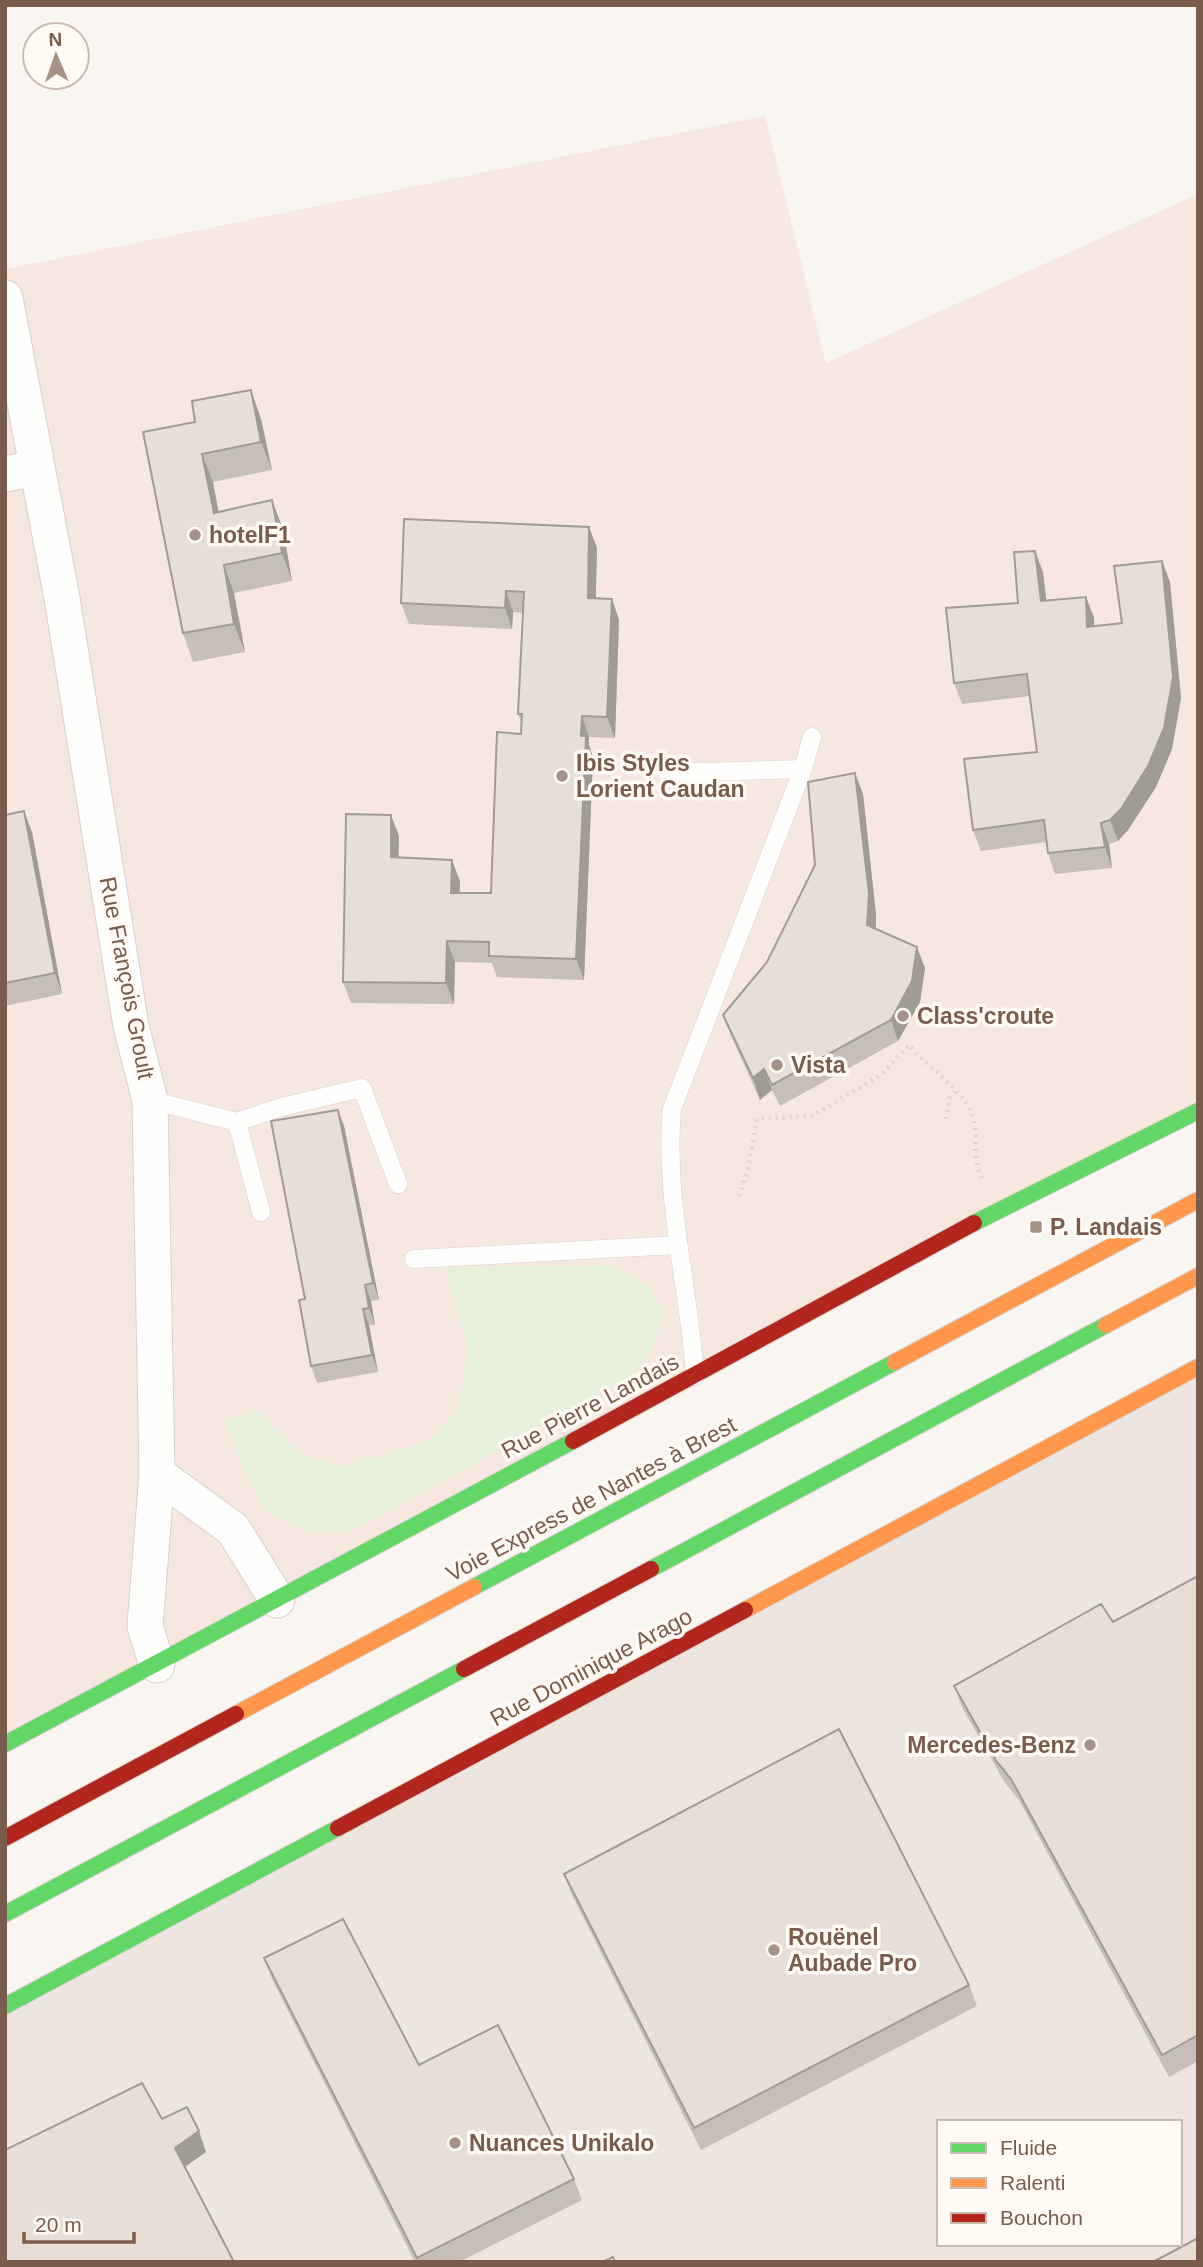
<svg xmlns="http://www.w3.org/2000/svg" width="1203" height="2267" font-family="Arial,sans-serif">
<rect width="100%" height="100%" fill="#f9f5f0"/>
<path fill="#f6e8e1" d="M765,116L826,363L1198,194V1111L5,1744V269Z"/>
<path fill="#ede5e0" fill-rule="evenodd" d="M1198,1367V2262H5V2006ZM939,2122H1180V2244H939Z"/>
<path fill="#e7f0db" d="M610,1265L650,1287L665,1314L646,1360L629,1377L351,1532L307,1531L266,1511L243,1468L225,1419L257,1411L301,1455L341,1466L407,1448L434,1436L458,1409L468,1347L444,1267Z"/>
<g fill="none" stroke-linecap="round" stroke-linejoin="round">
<g stroke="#d7d1cb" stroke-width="19">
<path id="lane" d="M667,773L803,769
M150,1100L237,1122L261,1212
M237,1122L281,1107L362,1088L398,1184
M414,1259L677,1245
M695,1376C689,1286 664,1200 672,1109L803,769L812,737"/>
</g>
<g stroke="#d7d1cb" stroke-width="37">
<path id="street" d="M5,298L62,598L131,1026L150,1100L157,1474L145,1626L157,1665
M5,474L37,468
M157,1474L233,1529L277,1600"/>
</g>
<g stroke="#d9d2cb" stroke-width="18">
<path id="fast" d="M974,1223L1198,1111
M651,1569L1106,1325
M474,1587L895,1362
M5,1744L573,1441
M5,1914L464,1669
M5,2006L338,1828"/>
</g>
<g stroke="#d9d2cb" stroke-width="18">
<path id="slow" d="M1106,1325L1198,1276
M895,1362L1198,1200
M745,1610L1198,1367
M236,1714L474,1587"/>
</g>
<g stroke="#d9d2cb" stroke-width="18">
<path id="jam" d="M573,1441L974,1223
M464,1669L651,1569
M338,1828L745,1610
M5,1838L236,1714"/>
</g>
<path stroke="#dcd5d0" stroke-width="4.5" stroke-dasharray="2 5" stroke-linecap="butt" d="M946,1119L950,1098L956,1091
M739,1196L748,1170L757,1119L812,1116L881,1075L909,1045C926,1067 962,1088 972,1114C979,1134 971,1158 982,1178"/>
<use href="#lane" stroke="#fefefd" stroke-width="18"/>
<use href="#street" stroke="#fefefd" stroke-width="35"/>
<use href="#fast" stroke="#63d668" stroke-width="16"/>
<use href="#slow" stroke="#ff974d" stroke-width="16"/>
<use href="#jam" stroke="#b3261e" stroke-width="16"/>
</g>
<path fill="#c6bfb9" d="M251,390L261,419L272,470L213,482L218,512L283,529L292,581L234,593L245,652L193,662L183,633L195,422Z
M589,527L597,548L596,598L612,599L619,620L615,738L589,737V745L593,757L584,980L497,977L492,963L455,962L454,1004L351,1003L343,982L399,836L398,858L460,881L459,893H491L521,734L522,725L518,714L523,613L513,612L512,629L409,624L401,603Z
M1162,561L1170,582L1181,698L1172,749L1156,787L1128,830L1118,841L1109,844L1112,868L1055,874L1048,853L1046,842L981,851L973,830L1037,752L1030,696L962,704L954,683L1043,572L1046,601L1086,597L1094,618V626L1122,623Z
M863,794L876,915V929L925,968L920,1002L898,1041L780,1106L772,1090L760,1100L731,1036L723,1015L767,962Z
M5,815L32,832L62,994L5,1006Z
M338,1110L344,1126L379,1300L371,1301L375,1325H369L378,1372L317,1383L311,1366L305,1299Z
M1198,1576V2061L1169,2077L1019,1800L1005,1783L962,1707L954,1686L1113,1622Z
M564,1874L969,1985L977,2006L701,2150L572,1895Z
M264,1958L419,2065L574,2179L582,2200L459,2262H415L272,1979Z"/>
<path fill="#a19b96" d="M251,390L261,419L272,470L261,442Z
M202,454L213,482L224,541L214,513Z
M272,500L283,529L292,581L282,553Z
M589,527L597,548L595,619L588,598Z
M1035,551L1043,572L1049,622L1041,601Z
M1162,561L1170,582L1181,698L1172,749L1156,787L1128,830L1118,841L1110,820Z
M224,565L234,593L245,652L234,624Z
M506,591L513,612L512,629L505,608Z
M1086,597L1094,618L1095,648L1087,627Z
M612,599L619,620L615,738L607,717Z
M582,716L589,737V745L593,757L584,980L576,959Z
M855,773L863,794L876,915L875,946L867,925Z
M24,811L32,832L62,994L55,973Z
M391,815L399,836L398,878L391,857Z
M1101,823L1109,844L1112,868L1105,847Z
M452,860L460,881L459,914L451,893Z
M447,941L455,962L454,1004L446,983Z
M917,947L925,968L920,1002L898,1041L891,1020Z
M764,1069L772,1090L760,1100L753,1078Z
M338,1110L344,1126L379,1300L373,1283Z
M365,1285L371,1301L375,1325L369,1308Z
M363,1309L369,1325L378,1372L372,1355Z
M199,2131L206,2152L182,2169L175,2148Z"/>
<path fill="#e6ded7" stroke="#a19b96" stroke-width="2" d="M251,390L261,442L202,454L214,513L272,500L282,553L224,565L234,624L183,633L143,432L195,422L192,401Z
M404,519L589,527L588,598L612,599L607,717L582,716L581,736H586L576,959L489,956V942L447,941L446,983L343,982L346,814L391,815V857L452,860L451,893H491L497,732L521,734L522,714H518L524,592L506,591L505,608L401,603Z
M1035,551L1041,601L1086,597L1087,627L1122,623L1114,566L1162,561L1173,677L1164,728L1148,766L1121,809L1110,820L1101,823L1105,847L1048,853L1044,820L973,830L964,759L1037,752L1027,674L954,683L946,608L1018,603L1014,552Z
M855,773L869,894L867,925L917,947L912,981L891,1020L772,1085L764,1069L753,1078L723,1015L767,962L815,865L808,782Z
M24,811L55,973L5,983V815Z
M338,1110L373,1283L365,1285L369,1308L363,1309L372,1355L311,1366L299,1300L305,1299L271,1121Z
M1198,1576V2035L1162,2055L1011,1779L997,1762L954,1686L1101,1604L1113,1622Z
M839,1729L969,1985L694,2128L564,1874Z
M343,1919L419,2065L498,2025L574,2179L417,2258L264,1958Z
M142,2083L162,2119L187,2107L199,2131L175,2148L234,2262H6L5,2150Z
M1198,2238V2262H1153Z
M613,2257L615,2262H602Z"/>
<g fill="#a69286" stroke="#fffaf3" stroke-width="2.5">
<circle cx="195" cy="535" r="7"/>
<circle cx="562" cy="776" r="7"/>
<circle cx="903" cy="1016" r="7"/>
<circle cx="777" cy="1065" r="7"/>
<rect x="1029" y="1220" width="14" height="14" rx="3.5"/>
<circle cx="1090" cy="1745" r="7"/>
<circle cx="774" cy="1950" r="7"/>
<circle cx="455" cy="2143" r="7"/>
</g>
<g text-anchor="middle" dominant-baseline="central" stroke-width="7" stroke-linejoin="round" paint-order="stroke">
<g font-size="23" font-weight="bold" fill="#7a5c4d" stroke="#fffaf3" text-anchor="start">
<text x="209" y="535">hotelF1</text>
<text x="576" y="763">Ibis Styles<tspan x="576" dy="26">Lorient Caudan</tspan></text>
<text x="917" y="1016">Class'croute</text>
<text x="791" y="1065">Vista</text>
<text x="1050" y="1227">P. Landais</text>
<text x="1076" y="1745" text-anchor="end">Mercedes-Benz</text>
<text x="788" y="1937">Rouënel<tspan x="788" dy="26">Aubade Pro</tspan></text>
<text x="469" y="2143">Nuances Unikalo</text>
</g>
<g font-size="23" fill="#7a5c4d" stroke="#fffaf3">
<text transform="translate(127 978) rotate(79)">Rue François Groult</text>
<text transform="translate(590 1406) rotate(-28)">Rue Pierre Landais</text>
<text transform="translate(591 1499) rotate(-28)">Voie Express de Nantes à Brest</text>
<text transform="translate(591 1667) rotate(-28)">Rue Dominique Arago</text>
</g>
</g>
<rect width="1203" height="2267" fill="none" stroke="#7a5c4d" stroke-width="14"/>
<rect x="937" y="2120" width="245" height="126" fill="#fffaf3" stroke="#cabbb1" stroke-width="2"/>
<rect x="951" y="2143" width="35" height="10" fill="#63d668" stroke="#cabbb1" stroke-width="2"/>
<text x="1000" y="2155" font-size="21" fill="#7a5c4d">Fluide</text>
<rect x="951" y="2178" width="35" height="10" fill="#ff974d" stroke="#cabbb1" stroke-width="2"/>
<text x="1000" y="2190" font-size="21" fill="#7a5c4d">Ralenti</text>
<rect x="951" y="2213" width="35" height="10" fill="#b3261e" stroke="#cabbb1" stroke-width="2"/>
<text x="1000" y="2225" font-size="21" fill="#7a5c4d">Bouchon</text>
<g transform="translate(56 56) rotate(358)"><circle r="33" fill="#fffaf3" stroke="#cabbb1" stroke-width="2"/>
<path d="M0-5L12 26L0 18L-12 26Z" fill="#a69286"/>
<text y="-10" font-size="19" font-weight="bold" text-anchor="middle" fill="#7a5c4d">N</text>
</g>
<path d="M24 2232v10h110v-10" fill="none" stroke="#7a5c4d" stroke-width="3.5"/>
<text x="35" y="2232" font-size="21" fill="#7a5c4d" stroke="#fffaf3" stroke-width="5" paint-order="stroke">20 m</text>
</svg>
